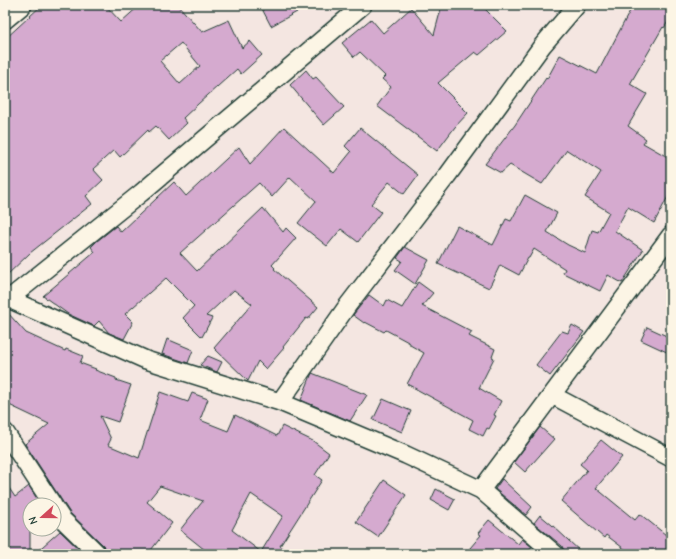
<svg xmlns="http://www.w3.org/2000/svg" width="676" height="559" font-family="'Comic Neue',sans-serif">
<rect width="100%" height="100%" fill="#f4e6e1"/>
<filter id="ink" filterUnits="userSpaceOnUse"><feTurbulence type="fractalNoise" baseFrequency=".025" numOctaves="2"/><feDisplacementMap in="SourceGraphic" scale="8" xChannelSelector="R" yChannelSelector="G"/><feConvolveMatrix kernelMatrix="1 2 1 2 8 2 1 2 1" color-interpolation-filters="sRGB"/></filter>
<g filter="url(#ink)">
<path fill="#d5aacf" stroke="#1f3d34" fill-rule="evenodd" d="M42,5H105L121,22L140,5H178L202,32L229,20L242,48L250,41L262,55L241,74L237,69L198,104L183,118L187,123L169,140L156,126L149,132L148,130L120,157L114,150L93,169L103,180L86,196L92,204L30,253L5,277V39ZM181,43L200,66L180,84L160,61Z
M260,5H310L271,26Z
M442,5H481L507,31L479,55L475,52L438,83L468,113L455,127L437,151L377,106L391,87L382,79L385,76L360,52L354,57L342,43L371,19L383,33L411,8L434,35Z
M633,5H671V17L664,28L663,27L630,84L647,94L628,126L646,139L643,143L671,159V191L654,223L628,207L615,231L643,250L622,283L608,275L600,291L563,273L565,269L534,249L529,258H528L519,275L500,265L489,288L438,264L457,226L493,245L506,219L511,221L525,195L557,213L547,232L568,245L585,253L592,230L598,232L609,212L585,197L601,172L567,150L542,184L510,165L501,173L485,164L515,125L546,78L547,79L560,55L597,74Z
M306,70L313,79L316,77L344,107L324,125L290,85Z
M284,127L334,173L351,152L345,146L360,128L418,175L404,194L389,182L371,204L381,212L358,242L341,229L327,246L298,223L316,201L290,177L272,197L259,183L180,253L197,271L263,208L283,232L286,228L296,238L272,265L275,268L274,269L318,307L308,319L306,318L283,347L284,348L266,369L258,361L248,381L214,348L252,304L234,290L206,316L212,318L202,337L183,318L194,306L166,278L125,314L133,322L124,339L109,333L99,321L94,326L68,314L43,296L95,252L91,247L97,241L116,226L121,232L174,182L186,196L239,147L250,164Z
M405,247L429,260L415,284L395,270L402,261L397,258Z
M418,282L433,293L422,306L472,332L469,336L495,349L492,357L494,358L479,388L501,401L494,415L496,416L489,429L487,428L483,436L469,429L473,420L407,384L424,353L410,345V343L386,330L384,332L365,322L364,323L353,315L369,295L384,306L387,300L402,308Z
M5,312H7L26,333L65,351L66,349L83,356L80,363L96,369L95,370L116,378V380L131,385L118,422L100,416L111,439L108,445L139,458L160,392L188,402L192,393L208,399L200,420L228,431L235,415L277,436L282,426L313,441L329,453L315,475L322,480L280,546L292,554H210L180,530L203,501L160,486L147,502L172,523L148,554H108L105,547L70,513L25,444L49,424L5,403ZM251,494L283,516L261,552L232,530Z
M572,325L584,332L550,376L536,365L562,331L568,333Z
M647,327L671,338V354L641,340Z
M167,339L193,350L188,363L162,354Z
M208,356L222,362L217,372L200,365Z
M312,373L367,395L350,421L301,400Z
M383,399L411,411L402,432L373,420Z
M540,427L554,439L525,472L514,462Z
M601,440L622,457L596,488L635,520L640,514L671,539V554H631L606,535L604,538L561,501L587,470L580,464Z
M502,479L532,507L526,515L495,489Z
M384,480L406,495L378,537L356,522Z
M5,482L15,497L29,486L41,505H30V554H5Z
M436,489L455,499L449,510L431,500Z
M540,515L552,525L583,554H565L562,546L534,523Z
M489,520L518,544L522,539L532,547L529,551L532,554H465L481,535L478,533Z
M60,531L84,554H34Z"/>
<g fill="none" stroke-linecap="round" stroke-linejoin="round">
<g stroke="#1f3d34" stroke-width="20">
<path id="minor" d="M5,20L23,5
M9,299L146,360L280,402L406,455L481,490L555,554
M5,302L141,193L363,5
M552,395L671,458
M280,402L348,305L447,176L542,46L577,5
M5,432L53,505
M481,490L671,235
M54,507L62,519L98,554"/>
</g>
<use href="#minor" stroke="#fcf5e5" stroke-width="17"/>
</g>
</g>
<rect width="676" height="559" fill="none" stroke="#fcf5e5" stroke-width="20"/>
<rect x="10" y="10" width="656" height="539" fill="none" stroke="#1f3d34" stroke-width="1.5" filter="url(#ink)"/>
<g transform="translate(42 517) rotate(249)"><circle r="19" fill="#fcf5e5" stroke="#a4ab9e"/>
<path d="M0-3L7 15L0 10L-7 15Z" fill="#d1495b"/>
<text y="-6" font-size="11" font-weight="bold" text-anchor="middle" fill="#1f3d34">N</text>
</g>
</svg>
